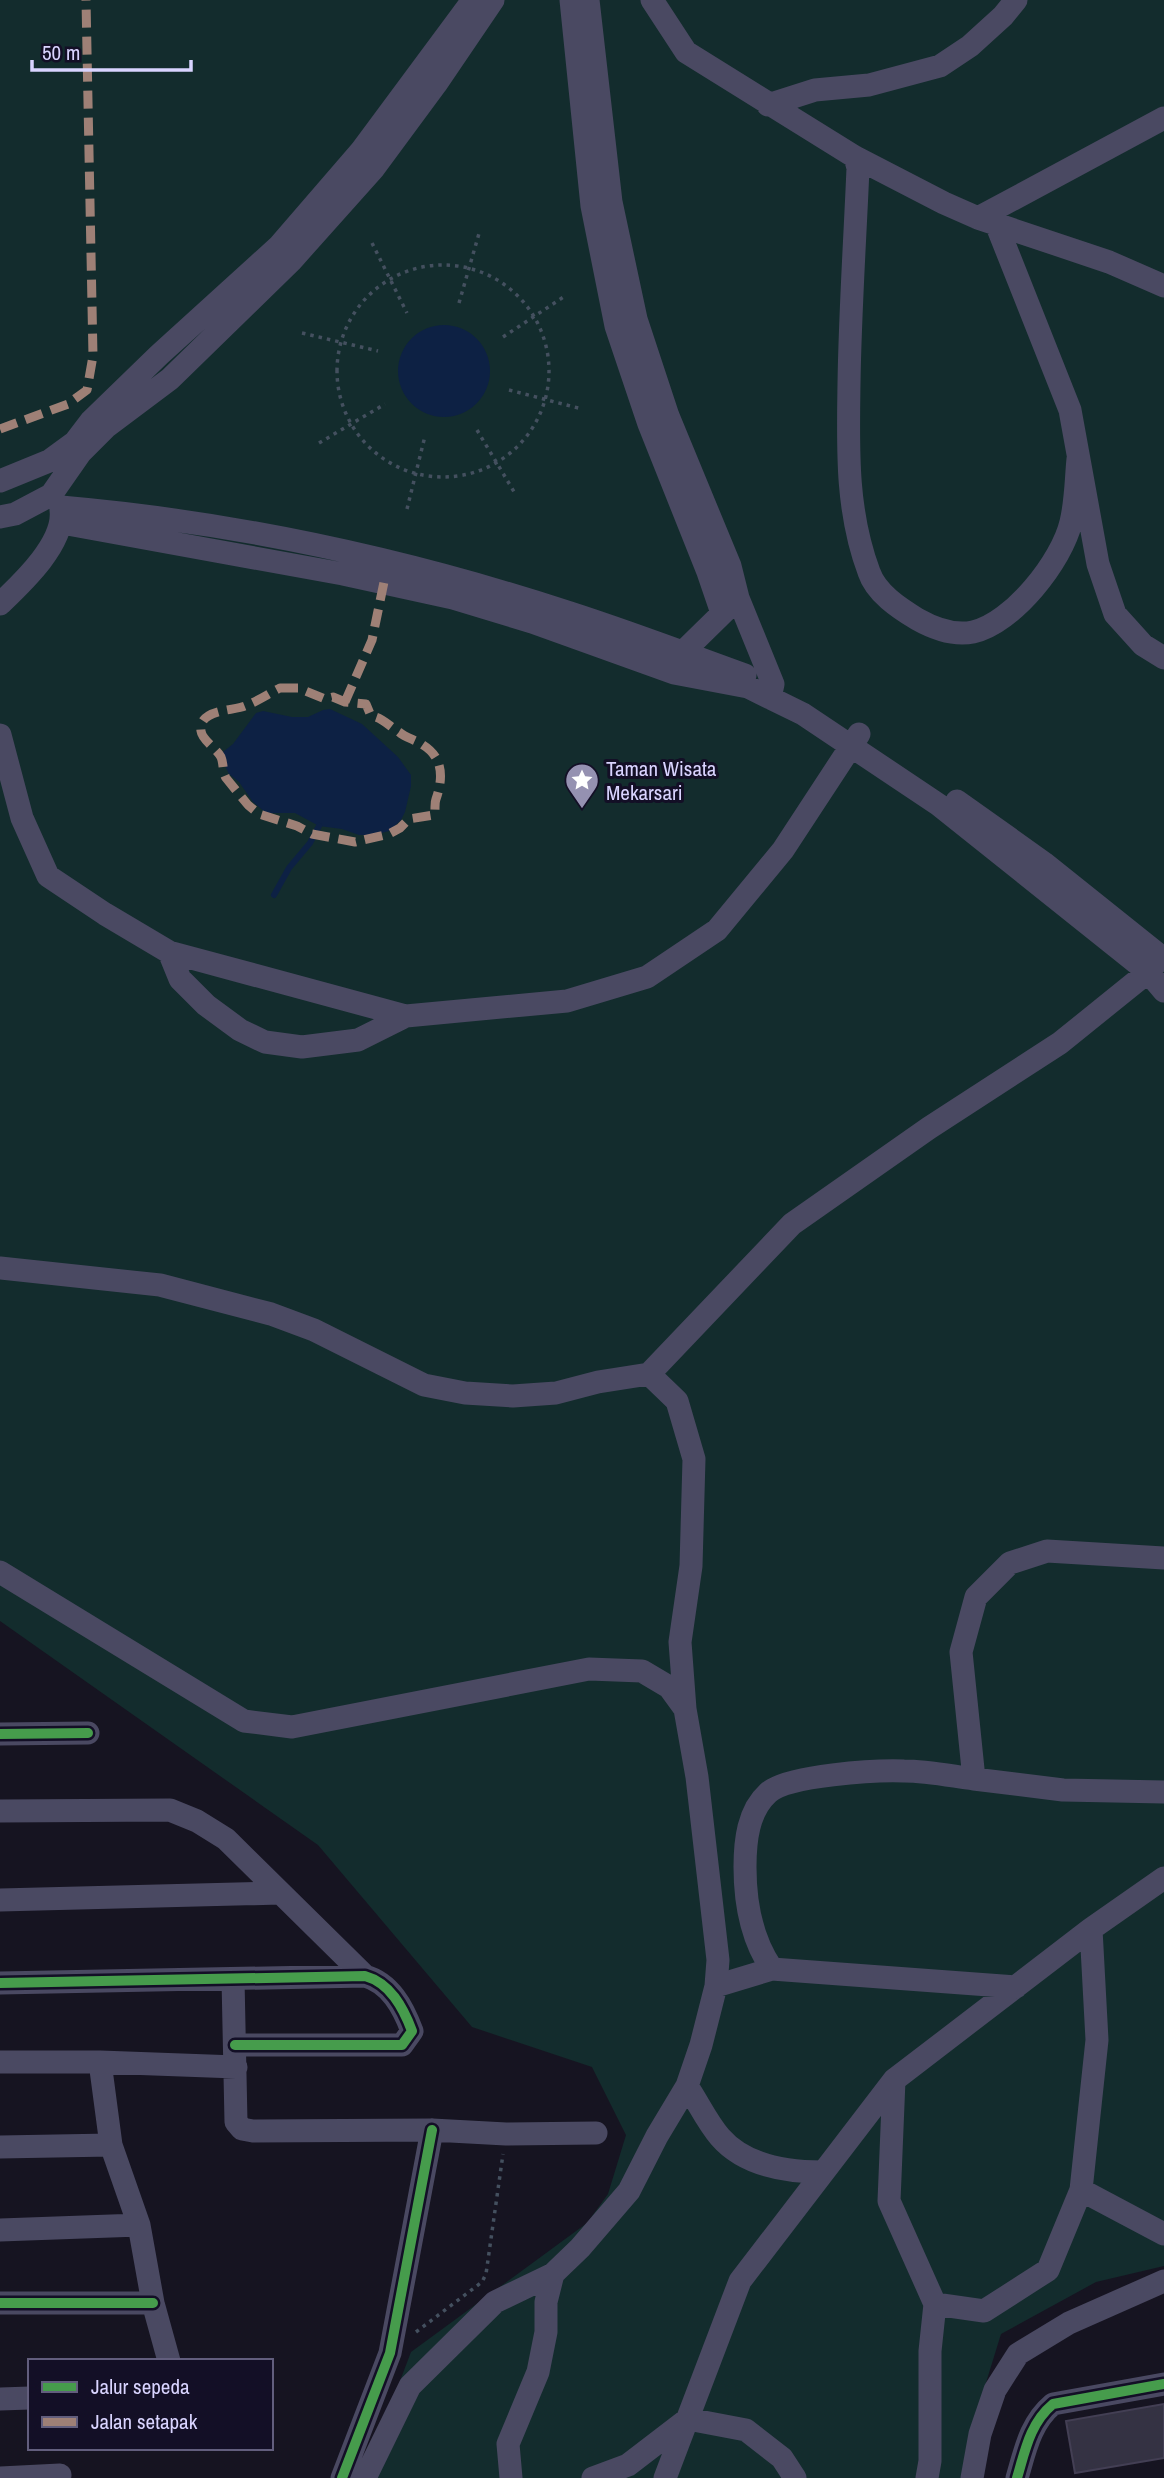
<svg xmlns="http://www.w3.org/2000/svg" width="1164" height="2478" font-family="'Archivo Narrow',sans-serif">
<rect width="100%" height="100%" fill="#161421"/>
<path fill="#132c2d" d="M0,0H1164V2266L1096,2282L1001,2334L968,2441L965,2478H363L411,2352L587,2223L608,2194L626,2135L592,2067L472,2027L318,1845L0,1621Z"/>
<path fill="#0d2144" d="M398 371a46 46 0 1 1 92 0a46 46 0 1 1-92 0Z
M330,709L362,724L398,757L411,775V786L405,812L401,820L389,831L374,835H359L342,829L319,826L295,813H266L253,802L239,782L229,774L225,766L223,752L233,744L256,713L263,711L292,717H308L323,710Z"/>
<g fill="none" stroke-linecap="round" stroke-linejoin="round">
<path stroke="#0d2144" stroke-width="6" d="M274,895L289,868L310,843L319,826"/>
</g>
<path fill="#343243" stroke="#433f54" stroke-width="2" d="M1164,2404V2458L1075,2473L1066,2421Z"/>
<g fill="none" stroke-linecap="round" stroke-linejoin="round">
<path stroke="#44505f" stroke-width="3.5" stroke-dasharray="3.5 5" stroke-linecap="butt" d="M372,243L407,313
M337 371a106 106 0 1 1 212 0a106 106 0 1 1-212 0Z
M459,303L480,230
M302,333L378,351
M503,337L565,296
M509,390L582,409
M477,430L516,495
M319,443L385,404
M407,509L425,436
M416,2332L482,2282L486,2274L503,2154"/>
<path stroke="#4a4962" stroke-width="23" d="M571,0L592,206L616,326L649,424L708,572L722,613
M588,0L611,202L636,319L668,416L730,566L738,598L773,684L770,698
M652,0L686,52L855,157L944,203L978,218L1109,262L1164,286
M768,105L815,90L869,85L940,66L970,46L1003,16L1016,0
M855,157L858,168C855,240 850,312 849,384C848,448 846,511 869,572C876,593 899,608 917,619C933,628 954,636 973,632C1013,623 1062,561 1071,522C1076,502 1076,479 1078,459
M978,218L1164,118
M997,226L1070,410L1098,564L1115,614L1143,645L1164,658
M0,481L49,461L75,442L91,421L159,355L279,246L361,151L473,0
M61,507C233,522 405,559 570,613C629,632 687,654 745,675
M0,517L15,514L51,495L81,452L106,427L170,379L291,261L374,168L436,84L493,0
M62,523L343,574L453,598L532,622L674,673L748,687L803,714L939,805L1148,972L1164,991
M0,604C22,583 65,543 61,510
M677,665L682,653L733,603
M0,735L22,818L48,876L105,914L169,952L406,1016L567,1001L647,977L717,930L783,850L859,734
M957,801L1044,863L1164,959
M169,952L180,979L206,1005L240,1030L265,1042L302,1047L358,1040L406,1016
M0,1268L160,1285L271,1314L314,1330L424,1385L465,1393L513,1396L556,1393L598,1382L649,1374L677,1401L694,1459L691,1566L680,1642L685,1709L697,1777L718,1960L716,1986L701,2045L687,2086L657,2136L629,2191L580,2248L553,2274L546,2302V2332L538,2372L508,2444L511,2478
M649,1374L792,1224L929,1128L1060,1043L1148,972L1157,962
M0,1572L244,1721L292,1727L589,1669L642,1671L669,1687L685,1709
M0,1734L88,1733
M974,1779L1063,1790L1164,1792
M0,1811L170,1810L197,1821L226,1839L365,1976
M0,1900L280,1893
M772,1969L1016,1987
M233,1979L236,2122L242,2129L253,2131L432,2130L506,2134L596,2133
M0,1983L365,1976C390,1983 403,2007 412,2031L402,2045H235
M716,1986L772,1969C752,1940 745,1902 745,1867C745,1841 748,1811 768,1793C787,1775 877,1770 904,1771C927,1771 951,1776 974,1779L961,1652L976,1597L1010,1563L1047,1551L1164,1558
M0,2062H100L236,2067
M100,2062L111,2145L139,2225L153,2303L169,2361
M894,2080L889,2201L935,2304L984,2311L1048,2270L1081,2190L1097,2040L1091,1929
M687,2086C698,2102 707,2122 720,2137C745,2166 786,2172 822,2172
M0,2147L111,2145
M1081,2190L1164,2234
M0,2230L139,2225
M0,2303H153
M0,2399L30,2398
M0,2478L60,2475
M342,2478L390,2353L432,2130
M365,2478L410,2386L495,2302L553,2274
M593,2478L628,2465L688,2419L746,2430L782,2458L795,2478
M665,2478L740,2281L894,2080L1091,1929L1164,1878
M927,2478L930,2461V2351L935,2304
M972,2478L980,2434L995,2390L1018,2354L1069,2323L1164,2281
M1017,2478C1025,2451 1030,2423 1053,2404L1164,2384"/>
<path stroke="#9e8076" stroke-width="9" stroke-dasharray="18 9" stroke-linecap="butt" d="M0,429L68,404L87,390L93,356L86,0
M280,688H298L325,699L333,697L345,702L366,704L371,716C382,717 389,726 399,732C406,738 416,740 423,745C444,758 443,779 436,799C434,804 436,810 434,815L409,819L400,828L389,834L355,842L312,834L297,826L259,814L248,805L226,778C222,771 224,764 221,757C216,748 202,740 201,731C198,709 233,711 245,706C258,701 268,694 280,688Z
M345,702L372,640L384,582"/>
<g stroke="#130f26" stroke-width="15">
<path id="cycleway" d="M0,1734L88,1733
M0,1983L365,1976C390,1983 403,2007 412,2031L402,2045H235
M0,2303H153
M342,2478L390,2353L432,2130
M1017,2478C1025,2451 1030,2423 1053,2404L1164,2384"/>
</g>
<use href="#cycleway" stroke="#469c4c" stroke-width="10"/>
</g>
<defs>
<g id="sight-pin" transform="scale(1.75)"><path d="M0 17L-7.5 6A9.5 9.5 0 1 1 7.5 6Z" fill="#9591b1" stroke="#130f26"/><path d="M0-6L1.8-2.2L6-1.7L2.9 1.2L3.7 5.4L0 3.3L-3.7 5.4L-2.9 1.2L-6-1.7L-1.8-2.2Z" fill="#fff"/></g>
</defs>
<g fill-rule="evenodd">
<use href="#sight-pin" x="582" y="780"/>
</g>
<g text-anchor="middle" dominant-baseline="central" stroke-width="6" stroke-linejoin="round" paint-order="stroke">
<g font-size="21" fill="#d9d4ff" stroke="#130f26" text-anchor="start">
<text x="606" y="768">Taman Wisata<tspan x="606" dy="24">Mekarsari</tspan></text>
</g>
</g>
<rect x="28" y="2359" width="245" height="91" fill="#130f26" stroke="#625e7d" stroke-width="2"/>
<rect x="42" y="2382" width="35" height="10" fill="#469c4c" stroke="#625e7d" stroke-width="2"/>
<text x="91" y="2394" font-size="21" fill="#d9d4ff">Jalur sepeda</text>
<rect x="42" y="2417" width="35" height="10" fill="#9e8076" stroke="#625e7d" stroke-width="2"/>
<text x="91" y="2429" font-size="21" fill="#d9d4ff">Jalan setapak</text>
<path d="M32 60v10h159v-10" fill="none" stroke="#d9d4ff" stroke-width="3.5"/>
<text x="42" y="60" font-size="21" fill="#d9d4ff" stroke="#130f26" stroke-width="5" paint-order="stroke">50 m</text>
</svg>
